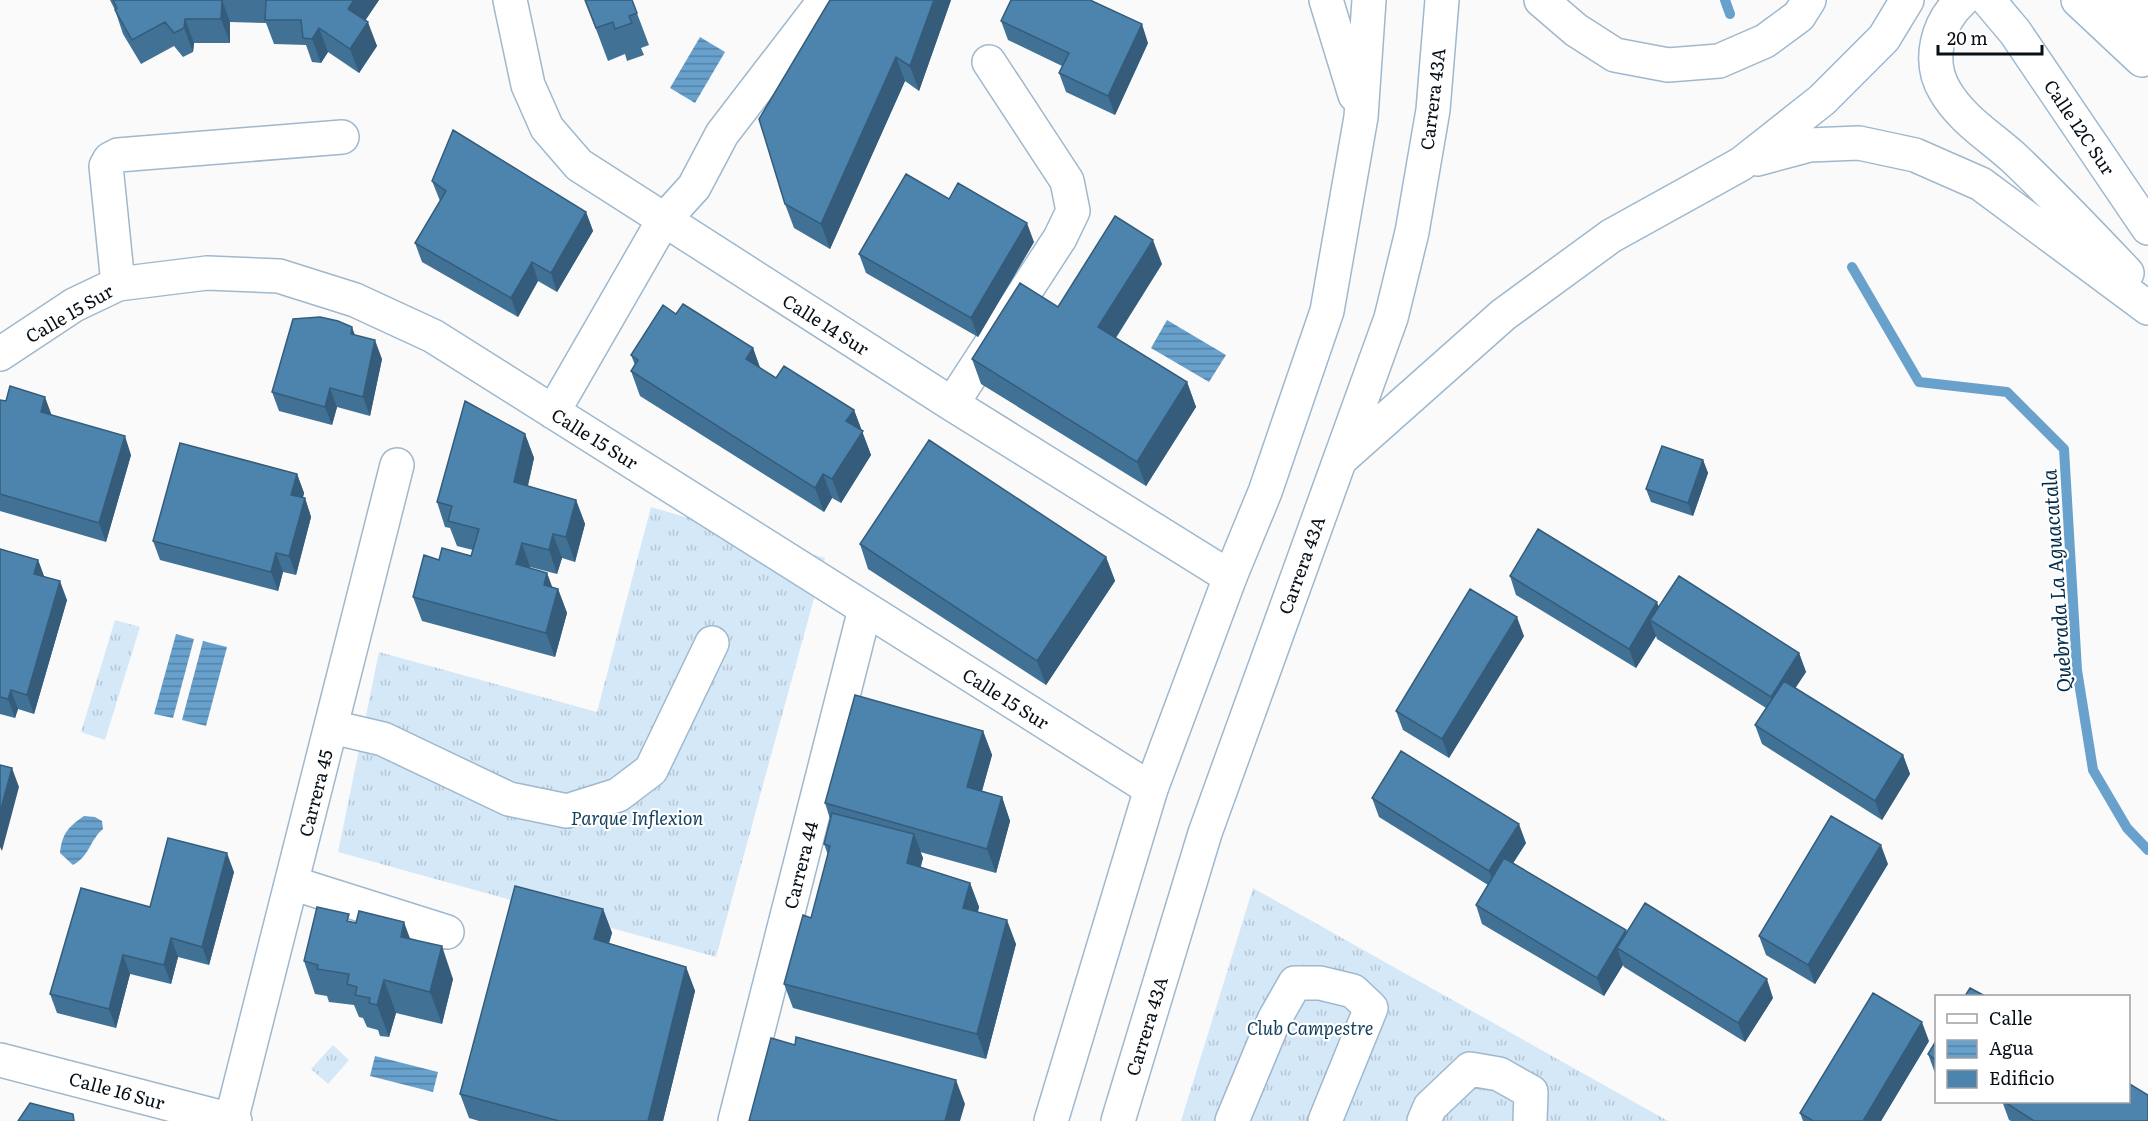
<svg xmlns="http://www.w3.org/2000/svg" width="2148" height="1121" font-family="Literata,serif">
<defs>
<pattern id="grass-tufts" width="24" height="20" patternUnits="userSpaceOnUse" patternTransform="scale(1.5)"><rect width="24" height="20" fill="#d5e8f8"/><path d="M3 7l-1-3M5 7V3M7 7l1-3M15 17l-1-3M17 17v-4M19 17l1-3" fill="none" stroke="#b5c6d4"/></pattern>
<pattern id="water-rules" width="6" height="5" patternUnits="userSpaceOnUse" patternTransform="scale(1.5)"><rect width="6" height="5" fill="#69a1cd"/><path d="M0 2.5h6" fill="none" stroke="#5482a5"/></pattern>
</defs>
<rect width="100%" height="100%" fill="#fafafa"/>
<path fill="url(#grass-tufts)" d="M651,507L825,558L716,957L338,852L379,652L597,712Z
M115,620L140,627L105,740L81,732Z
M1253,888L1668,1121H1181Z
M333,1045L349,1060L328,1084L311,1069Z"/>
<path fill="url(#water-rules)" d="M700,37L725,52L695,103L670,88Z
M1167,320L1226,355L1209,382L1151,348Z
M176,634L194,639L173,718L154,714Z
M203,641L227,647L206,726L182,720Z
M84,816L95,817L102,821L103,829C89,841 90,856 73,865L60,853C62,834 68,827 84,816Z
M375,1056L438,1072L433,1092L370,1076Z"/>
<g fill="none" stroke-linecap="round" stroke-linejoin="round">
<path stroke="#69a1cd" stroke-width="10" d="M1725,0L1730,14
M1852,267L1919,382L2007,392L2064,449L2077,670L2093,770L2127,828L2148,850"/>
<g stroke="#9fb8cd" stroke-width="36">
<path id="minor" d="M510,0L528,85L547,128L579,165L952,404L1230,577
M1988,0L2015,32L2148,228
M2108,0L2137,50
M118,284L106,166L110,159L118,155L342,137
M0,354L74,305L118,284L207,273L279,276L355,300L433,336L1151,789
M952,404L1060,238L1073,211L1067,181L989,62
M553,412L663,221L694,187L722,134L825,0
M332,727L383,739L509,799L567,811L618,795L651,770L712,643
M292,883L447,932
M0,1060L235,1121
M231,1121L397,465
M735,1121L865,609
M1232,1121L1274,1020L1295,983H1320L1353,991L1371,1008L1325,1121
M1424,1121L1430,1107L1470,1069L1499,1074L1531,1092L1530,1121"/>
</g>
<g stroke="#9fb8cd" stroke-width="36">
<path id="major" d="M1326,0L1355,95
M1541,0L1576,30L1615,55L1668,65L1719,61L1765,41L1799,16L1809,0
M1962,0C1937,23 1927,61 1945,91C1962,120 1991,137 2014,158C2053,195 2090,234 2127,273
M2078,0L2142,60
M2136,0L2148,38
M1757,159L1809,145L1859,143L1915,155L1981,184L2148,308
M1342,458L1503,315L1611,236L1741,164L1822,100L1884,38L1907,0
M1051,1121L1151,789L1230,577L1265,492L1327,311L1361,117L1369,0
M1118,1121L1205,833L1391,318L1412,232L1433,110L1442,0"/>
</g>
<use href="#minor" stroke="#fff" stroke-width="33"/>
<use href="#major" stroke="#fff" stroke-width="33"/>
</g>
<path fill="#417296" d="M110,0H379L365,20L377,46L359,73L328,52L321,63L312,62L306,45L274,44L266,23L230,22V43H194L193,52L183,57L174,46L141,64L123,34L115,10Z
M585,0H632L649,45L641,48L644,55L627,61L625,54L608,61Z
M951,0L919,91L905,81L830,249L794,228L785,204L759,119Z
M1001,21L1148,43L1115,115L1066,92L1059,73L1062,66L1008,40Z
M432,181L586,212L593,231L557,292L538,281L518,317L422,262L415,243L440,201Z
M949,199L1034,242L978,337L866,273L859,254Z
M1162,264L1116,338L1187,382L1196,407L1146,486L981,384L972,359L1058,307Z
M676,314L753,348L760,368L776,378L854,410L871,455L841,503L832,498L824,512L640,396L631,371L635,365L631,355Z
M355,335L382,359L370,416L337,407L332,425L279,411L272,392Z
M0,400L52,415L131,455L106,542L0,511Z
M525,434L534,458L528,486L576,500L585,524L575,562L562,558L557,574L530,567V568L547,573L552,588L558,589L567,613L555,657L422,621L413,597L439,560L471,556L473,550L457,546L450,528L445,527L437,502Z
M1703,460L1708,473L1693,516L1651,502L1646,489Z
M297,474L304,493L303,498H305L311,517L296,575L283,572L278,591L160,560L153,541Z
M860,544L1106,557L1115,581L1046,685L868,569Z
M0,549L38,560L44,576L67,600L34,714L18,709L15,718L0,714Z
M1510,576L1659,606L1799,653L1806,672L1795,688L1903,755L1910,774L1882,820L1762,744L1755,725L1766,708L1657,639L1656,636L1636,668L1516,595Z
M1524,636L1449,758L1403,730L1396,711Z
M983,731L992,755L982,791L1002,797L1010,821L996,873L920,852L923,858L920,867L970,883L979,907L978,912L1016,944L986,1059L793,1008L784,984L811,918L828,855L824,844L830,819L825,803Z
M1372,798L1526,843L1513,863L1627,933L1773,998L1745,1042L1624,967L1623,965L1604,996L1482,924L1476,905L1488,885L1379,817Z
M1888,864L1815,984L1766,955L1759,936Z
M234,872L209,965L178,957L171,984L130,974L116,1028L57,1013L50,994L150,907Z
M603,909L612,933L609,943L686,967L695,991L663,1121H479L469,1118L460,1094Z
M352,922L410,939L453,979L442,1024L396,1013L389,1037L380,1036L378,1030L367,1027L363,1018L359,1017L354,1005L329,1002L327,996L315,994L304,961Z
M1929,1041L1881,1121H1803L1800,1113Z
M1936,1041V1074L1935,1073L1928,1054Z
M2002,1101L2148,1121H2011L2009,1120Z"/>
<path fill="#355c7a" d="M222,0L230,22V43L221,19Z
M354,0H379L357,33L348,9Z
M934,0H951L919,91L910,66Z
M185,19L194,43L193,52L184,28Z
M368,22L377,46L359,73L350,49Z
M1142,24L1148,43L1115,115L1108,96Z
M319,28L328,52L321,63L312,39Z
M896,57L905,81L830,249L821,224Z
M586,212L593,231L557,292L551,273Z
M1027,223L1034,242L978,337L971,318Z
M1153,240L1162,264L1107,351L1098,327Z
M532,262L538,281L518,317L511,298Z
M352,327L359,346L351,334Z
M375,340L382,359L370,416L363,397Z
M753,348L762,373L746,359Z
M1187,382L1196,407L1146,486L1137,462Z
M330,388L337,407L332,425L325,407Z
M45,397L52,416L41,412Z
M854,410L871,455L841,503L832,479L846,421Z
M525,434L534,458L523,506L514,482Z
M125,436L131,455L106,542L99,523Z
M1703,460L1708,473L1693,516L1688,503Z
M297,474L304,493L298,514L291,495Z
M823,474L832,498L824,512L815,488Z
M305,498L311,517L296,575L289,556Z
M576,500L585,524L575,562L566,537Z
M553,534L562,558L557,574L549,550Z
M522,543L530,567L525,589L516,564Z
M276,553L283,572L278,591L271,572Z
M1106,557L1115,581L1046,685L1037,661Z
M38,560L45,579L34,574Z
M547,573L556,597L544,585Z
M60,581L67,600L34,714L27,695Z
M558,589L567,613L555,657L546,633Z
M1657,602L1664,621L1650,620L1656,636L1636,668L1629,649Z
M1517,617L1524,636L1449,758L1442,739Z
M1799,653L1806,672L1777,716L1771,697Z
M11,690L18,709L15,718L8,699Z
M983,731L992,755L976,812L967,787Z
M1903,755L1910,774L1882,820L1875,801Z
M12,768L19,787L2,851L0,847V812Z
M1002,797L1010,821L996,873L987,849Z
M1519,824L1526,843L1496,890L1489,871Z
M914,834L923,858L916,887L907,863Z
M1881,845L1888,864L1815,984L1808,965Z
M227,853L234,872L209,965L202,947Z
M970,883L979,907L972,932L963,908Z
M603,909L612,933L603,963L594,939Z
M1007,920L1016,944L986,1059L977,1034Z
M404,922L416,955L401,937Z
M1626,930L1633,949L1617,948L1623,965L1604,996L1597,978Z
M171,938L178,957L171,984L164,965Z
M442,946L453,979L442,1024L430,992Z
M123,955L130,974L116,1028L109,1009Z
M686,967L695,991L663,1121H648Z
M1767,979L1773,998L1745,1042L1738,1023Z
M384,980L396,1013L389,1037L377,1005Z
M1922,1022L1929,1041L1881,1121H1863Z
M956,1080L965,1104L960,1121H945Z"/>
<path fill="#4c84ae" stroke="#355c7a" stroke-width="1.5" d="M113,0H222L221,19H185L184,28L174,33L165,22L132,40L115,10L117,8Z
M266,0H354L348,9L368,22L350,49L319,28L312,39L303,38L301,20H265Z
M585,0H632L637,13L629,16L632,23L615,29L613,22L596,28Z
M830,0H934L910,66L896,57L821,224L785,204L759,119Z
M1011,0H1090L1142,24L1108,96L1059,73L1069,53L1001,21Z
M453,130L586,212L551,273L532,262L511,298L415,243L446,191L432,181Z
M906,174L949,199L958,183L1027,223L971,318L859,254Z
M1115,216L1153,240L1098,327L1187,382L1137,462L972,359L1020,283L1058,307Z
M683,304L753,348L746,359L776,378L784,366L854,410L846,421L863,431L832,479L823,474L815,488L631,371L638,360L631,355L663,305L676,314Z
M320,317L338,321L352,327L351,334L375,340L363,397L330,388L325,407L272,392L293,319Z
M10,386L45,397L41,412L125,436L99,523L0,494V400L6,401Z
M465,401L525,434L514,482L576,500L566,537L553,534L549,550L522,543L516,564L547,573L544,585L558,589L546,633L413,597L424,555L439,560L442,548L471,556L479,529L448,521L452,506L437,502Z
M929,440L1106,557L1037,661L860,544Z
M180,443L297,474L291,495L305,498L289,556L276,553L271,572L153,541Z
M1662,446L1703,460L1688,503L1646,489Z
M1538,529L1657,602L1629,649L1510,576Z
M0,549L38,560L34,574L60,581L27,695L11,690L8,699L0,697Z
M1679,576L1799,653L1771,697L1650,620Z
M1470,589L1517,617L1442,739L1396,711Z
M1784,681L1903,755L1875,801L1755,725Z
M855,695L983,731L967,787L1002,797L987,849L825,803Z
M1401,751L1519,824L1489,871L1372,798Z
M0,765L12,768L0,812Z
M832,813L914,834L907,863L970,883L963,908L1007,920L977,1034L784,984L803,915L811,918L830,846L824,844Z
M1831,816L1881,845L1808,965L1759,936Z
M168,838L227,853L202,947L171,938L164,965L123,955L109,1009L50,994L81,888L150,907Z
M1504,858L1626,930L1597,978L1476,905Z
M515,886L603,909L594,939L686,967L648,1121H559L460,1094Z
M1645,903L1767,979L1738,1023L1617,948Z
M317,907L349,914L347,921L356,923L359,911L404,922L401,937L442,946L430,992L384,980L377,1005L369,1003L370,998L355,995L357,987L347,984L349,974L317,969L318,965L304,961Z
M1970,988L1985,996H1965Z
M1873,993L1922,1022L1863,1121H1813L1800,1113Z
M796,1037L956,1080L945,1121H749L771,1038L795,1045Z
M1936,1041V1060L1928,1054Z
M2128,1083L2148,1095V1121H2034L2003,1101H2128Z
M30,1103L73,1114L74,1121H18Z"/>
<g text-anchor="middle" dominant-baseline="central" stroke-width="4.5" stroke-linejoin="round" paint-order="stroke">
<g font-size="18" fill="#071017" stroke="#fff">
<text transform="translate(1432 99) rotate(-83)">Carrera 43A</text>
<text transform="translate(2080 127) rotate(56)">Calle 12C Sur</text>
<text transform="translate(69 313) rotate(-30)">Calle 15 Sur</text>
<text transform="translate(826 324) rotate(32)">Calle 14 Sur</text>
<text transform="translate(595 438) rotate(32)">Calle 15 Sur</text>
<text transform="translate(1301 565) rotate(-70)">Carrera 43A</text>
<text transform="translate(1006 698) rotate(32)">Calle 15 Sur</text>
<text transform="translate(315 793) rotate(-76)">Carrera 45</text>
<text transform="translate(800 865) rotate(-76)">Carrera 44</text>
<text transform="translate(1146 1026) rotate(-73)">Carrera 43A</text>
<text transform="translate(117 1090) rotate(15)">Calle 16 Sur</text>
</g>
<g font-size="18" font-style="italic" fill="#133f5d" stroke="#fff">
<text x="637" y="817">Parque Inflexion</text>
<text x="1310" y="1027">Club Campestre</text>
</g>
<g font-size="20" font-style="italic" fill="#002c49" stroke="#fff">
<text transform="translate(2055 581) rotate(-94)">Quebrada La Aguacatala</text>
</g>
</g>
<rect x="1935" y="995" width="195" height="108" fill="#ffffff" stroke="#9c9fa2" stroke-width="1.5"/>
<rect x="1947" y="1014" width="30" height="9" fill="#ffffff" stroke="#9c9fa2" stroke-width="1.5"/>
<text x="1989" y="1025" font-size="18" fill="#071017">Calle</text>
<rect x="1947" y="1040" width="30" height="18" fill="url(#water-rules)" stroke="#9c9fa2" stroke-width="1.5"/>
<text x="1989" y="1055" font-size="18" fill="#071017">Agua</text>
<rect x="1947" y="1070" width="30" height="18" fill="#4c84ae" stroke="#9c9fa2" stroke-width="1.5"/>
<text x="1989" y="1085" font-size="18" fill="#071017">Edificio</text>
<path d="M1938 45v9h104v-9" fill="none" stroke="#071017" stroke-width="3"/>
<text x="1947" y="45" font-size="18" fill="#071017" stroke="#ffffff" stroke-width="4.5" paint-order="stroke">20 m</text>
</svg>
